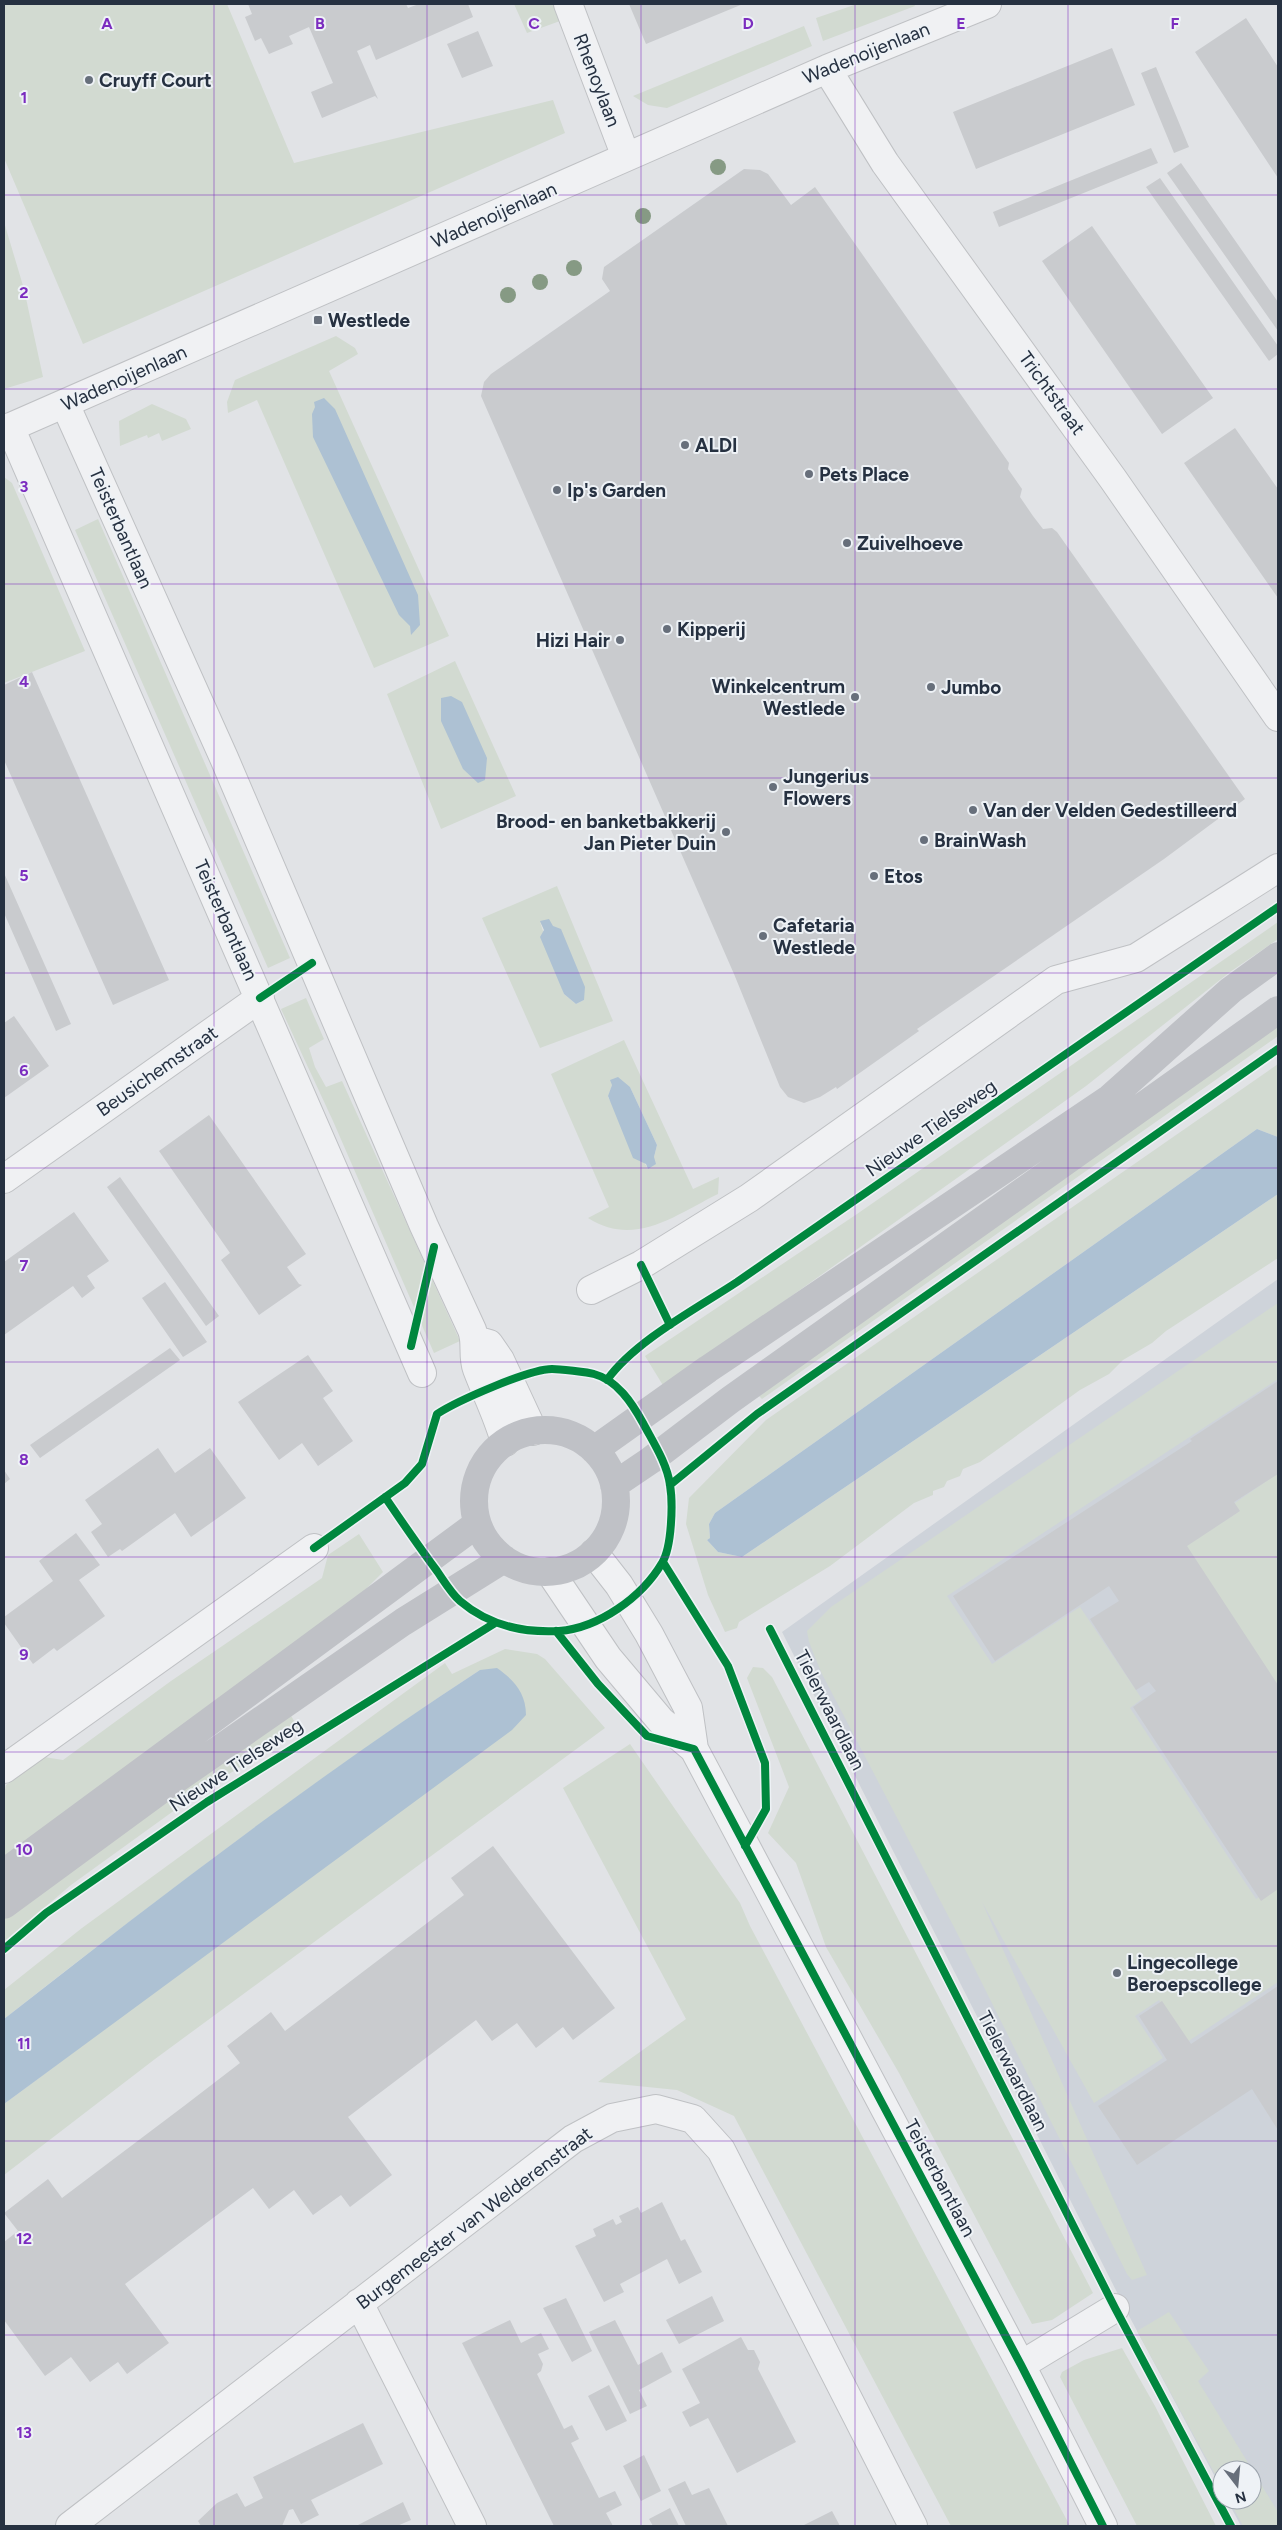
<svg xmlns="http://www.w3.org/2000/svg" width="1282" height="2530" font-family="Figtree,sans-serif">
<rect width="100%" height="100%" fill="#e1e3e6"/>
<path fill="#ced3da" d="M1278,1279V2526H1241L1227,2500H1252V2470H1222V2490L1128,2314L782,1632Z"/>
<path fill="#d2dad1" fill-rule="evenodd" d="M4,4H227L294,163L553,100L565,133L83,344L4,158Z
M514,4H554L560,21L527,33Z
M857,4H914L915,6L823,41L816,18Z
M804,26L812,46L667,108L648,105L633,96Z
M4,222L24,289L43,377L4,389Z
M336,336L355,348L358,354L329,371L449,636L374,668L257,400L228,413L227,402L235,380Z
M152,404L186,419L191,429L162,441L159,433L148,438L147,435L120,446L119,421Z
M4,477L12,483L85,651L4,683Z
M98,519L290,958L268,968L75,530Z
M455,661L516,796L441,829L387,694Z
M557,886L613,1021L540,1048L482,918ZM540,922L584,1000L576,1004L564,994Z
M1278,922V939L1230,972L1086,1086L664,1387L645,1356L857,1214Z
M306,998L324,1039L309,1048L315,1067L326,1087L342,1081L460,1341L434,1353L333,1121L281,1009Z
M1278,1021V1036L762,1399L755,1392Z
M624,1040L693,1189L719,1177L718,1194C675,1215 635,1248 588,1218L609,1207L551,1074ZM612,1085L630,1087L657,1145L654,1157L648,1169L608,1097Z
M1278,1064V1137L1257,1129L715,1513L709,1524L710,1538L707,1540L718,1552L742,1557L1278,1194V1258L1166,1331L1152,1343L1123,1360L1109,1374L1080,1390L980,1462L963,1469L960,1476L947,1481L944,1487L933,1491V1495L914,1503L830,1566L739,1622L737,1628L725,1632L708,1595L686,1524L689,1498L766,1420Z
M1278,1303V1379L947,1596L992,1664L1080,1607L1142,1699L1130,1708L1256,1899L1278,1885V1982L1187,2042L1159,2000L1135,2016L1163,2058L1094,2103L982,1902L1147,2275L1132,2280L1127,2274L955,1929L821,1672L809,1642L807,1631L831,1607Z
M1278,1473V1689L1185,1547L1238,1512L1232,1505Z
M359,1534L383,1572L363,1592L4,1857V1794L6,1785L44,1757L63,1760L171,1681L322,1578L328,1555Z
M505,1649L537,1654L545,1659L605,1728L155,2059L4,2175V2104L169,1981L480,1670C316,1778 158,1898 4,2019V1990L82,1928L445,1663L452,1674Z
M753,1667L763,1668L772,1677L1093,2293L1052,2320L1032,2324L899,2073L826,1947L796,1863L768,1833L789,1787L747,1678Z
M290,1714L300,1731L204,1789L71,1885L4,1942V1920L215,1763Z
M630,1744L740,1903L750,1926L1070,2526H951L734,2116L677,2090L598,2082L686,2019L563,1788Z
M1169,2312L1209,2371L1198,2381L1278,2512V2526H1243L1229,2500H1252V2470H1222V2487L1137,2331Z
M1122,2348L1155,2406L1216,2526H1137L1060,2377L1062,2372L1084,2360Z"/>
<path fill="#adc1d3" d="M324,398L335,409L418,595L420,625L411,635L410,626L399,615L313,437L312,414L315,407L314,402Z
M451,696L462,702L487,758L485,780L478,783L463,769L441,721V698Z
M549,919L553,926L561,929L585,987L584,1000L576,1004L564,994L540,937L544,930L540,921Z
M618,1077L630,1087L657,1145L654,1157L656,1164L648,1169L646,1164L633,1158L608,1096L612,1085L610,1080Z
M1257,1129L1278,1137V1194L742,1557L718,1552L707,1540L710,1538L709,1524L715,1513Z
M497,1668C514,1680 526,1693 526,1715L512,1730L4,2104V2019C158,1898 316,1777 480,1670Z"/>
<path fill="#c9cbce" d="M248,4H406L408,8L419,4H468L473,17L376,60L370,45L357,51L378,99L375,96L322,118L311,92L333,83L309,27L289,36L293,44L269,54L261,38L255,41L245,17L252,14Z
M629,4H743L646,44Z
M1246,18L1278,67V178L1195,52Z
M478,31L493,66L462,78L447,44Z
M1112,48L1135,105L976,169L953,112Z
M1156,67L1189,147L1174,153L1141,73Z
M1151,148L1158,163L999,227L993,212Z
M1181,163L1278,302V331L1167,173Z
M744,169L760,170L768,174L791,205L815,187L1009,463L1008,469L1022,489L1020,497L1033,516L1043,529L1052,528L1057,532L1245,799L1164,859L917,1029L919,1031L837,1089L836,1087L820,1097L804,1103L788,1097L780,1087L734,974L481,396L484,382L491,374L610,291L602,279L604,267Z
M1160,178L1278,346V354L1269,361L1146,187Z
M1092,226L1213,398L1162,434L1042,261Z
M1235,428L1278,489V598L1184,463Z
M32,672L169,980L113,1005L4,760V685Z
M4,873L71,1024L56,1031L4,913Z
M14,1016L49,1066L4,1098V1023Z
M209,1115L306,1254L287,1267L299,1284L302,1285L259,1315L221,1260L230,1253L159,1151Z
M120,1177L219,1316L206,1326L107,1187Z
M74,1212L109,1261L87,1276L95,1288L82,1298L73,1286L4,1335V1262Z
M165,1282L207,1342L183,1357L142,1298Z
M170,1348L180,1360L40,1458L30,1445Z
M308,1355L333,1391L323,1398L353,1441L318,1466L302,1443L279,1460L238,1402Z
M1278,1381V1474L1234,1502L1240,1511L1187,1546L1278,1685V1889L1261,1901L1133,1707L1156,1691L1149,1682L1136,1690L1090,1619L1119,1601L1109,1586L995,1661L953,1596L1192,1441L1190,1439Z
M158,1448L175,1473L210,1448L246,1498L191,1537L175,1513L122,1551L120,1549L108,1557L91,1532L102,1524L85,1500Z
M4,1470L10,1479L4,1484Z
M76,1533L100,1565L79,1580L105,1616L57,1651L54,1648L33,1664L4,1623V1617L53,1581L39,1561Z
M493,1846L615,2008L573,2040L563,2027L536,2048L517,2023L492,2041L476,2020L348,2117L392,2175L350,2207L341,2195L313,2215L294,2190L269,2209L253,2188L125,2284L169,2343L127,2374L118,2362L90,2382L71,2357L45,2376L4,2320V2242L18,2231L4,2213L48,2179L62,2198L184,2106L240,2063L227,2046L271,2012L285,2031L464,1895L451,1878Z
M1278,1986V2130L1252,2089L1137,2165L1098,2106L1167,2060L1139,2016L1162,2001L1191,2044Z
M662,2202L681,2241L685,2239L702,2272L679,2284L667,2259L620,2284L624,2292L604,2302L575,2246L596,2236L593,2229L613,2219L616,2225L622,2222L619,2216L638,2207L641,2213Z
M712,2296L724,2321L679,2344L666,2320Z
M566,2298L592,2351L572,2362L543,2308Z
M510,2320L521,2343L541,2333L549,2349L538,2354L543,2364L541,2371L537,2374L564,2429L572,2425L579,2439L571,2443L599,2498L615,2491L622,2505L606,2513L613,2526H554L462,2343Z
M615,2320L638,2365L662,2352L672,2372L639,2390L647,2406L630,2414L589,2332Z
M741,2337L748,2350H754L760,2362L758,2369L796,2442L737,2473L708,2418L690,2427L682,2412L700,2403L682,2369Z
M609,2385L627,2421L606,2431L588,2396Z
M363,2423L383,2464L311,2500L319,2515L301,2524L293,2509L289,2510L282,2526H201L198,2521L217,2503L237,2493L245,2507L263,2498L253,2477Z
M644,2455L661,2491L641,2501L623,2466Z
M685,2481L692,2495L709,2488L728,2526H686L668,2489Z
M403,2502L411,2520L397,2526H356Z
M670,2508L679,2526H653L649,2519Z
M832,2511L840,2526H802Z"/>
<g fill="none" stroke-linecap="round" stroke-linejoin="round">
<g stroke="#bfc1c4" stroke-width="30">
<path id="minor" d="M568,4L626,157
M827,69L885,163L1113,479L1278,717
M65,404L224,758L424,1226L472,1330C477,1343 472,1355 477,1369C486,1393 498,1416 505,1442
M10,427L422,1373
M4,430L827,69L987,4
M4,1179L260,998
M591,1290L641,1265L749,1198L1056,980L1136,958L1278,868
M475,1340L489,1344L500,1360L533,1431
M4,1769L314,1548
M359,2303L472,2526
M1021,2365L1115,2308
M70,2526L573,2139L612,2118L656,2109L693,2119L721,2150L913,2526"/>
</g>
<g stroke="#bfc1c4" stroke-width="30">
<path id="tertiary" d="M594,1553L619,1585L649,1634L688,1708L694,1749L1021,2365L1103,2526
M550,1572L608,1658L661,1721L694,1749"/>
</g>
<use href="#minor" stroke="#f0f1f3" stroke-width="28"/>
<use href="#tertiary" stroke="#f0f1f3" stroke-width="28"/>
<path stroke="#bfc1c6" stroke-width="28" d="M474 1501a71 71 0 1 1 142 0a71 71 0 1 1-142 0Z
M594,1450L708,1369L1110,1098L1231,990L1278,956
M614,1485L651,1460L730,1400L1278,1010
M4,1873L477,1524
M4,1905L162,1789L403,1622L504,1559"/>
<g stroke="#eef2f6" stroke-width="11">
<path id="cycleway" d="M260,998L312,963
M641,1265L670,1325
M411,1346L434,1247
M607,1380C635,1341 696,1309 737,1282L1278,907
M670,1485L757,1414L1278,1049
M314,1548L405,1483L422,1464L437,1414C457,1401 529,1369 552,1369C558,1369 588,1372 594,1374C617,1380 632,1403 643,1423C653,1442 667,1463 670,1485C673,1503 672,1547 662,1563C642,1597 599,1628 559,1631C523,1633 488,1625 460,1601C451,1593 444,1581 437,1571C419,1547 402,1522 385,1497
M663,1562L728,1666L765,1763L766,1809L745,1846
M770,1629L1115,2308L1231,2526
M556,1631L598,1684L647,1736L694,1749L1021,2365L1103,2526
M4,1949L46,1913L207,1802L495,1623"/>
</g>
<use href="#cycleway" stroke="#00873e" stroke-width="8"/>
</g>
<g fill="#869a84">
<circle cx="718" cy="167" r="8"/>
<circle cx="643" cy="216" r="8"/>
<circle cx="574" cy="268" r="8"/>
<circle cx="540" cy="282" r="8"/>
<circle cx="508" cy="295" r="8"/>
</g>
<path fill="none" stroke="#7b2cbf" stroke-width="1" stroke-opacity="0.55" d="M214,4V2526M427,4V2526M641,4V2526M855,4V2526M1068,4V2526M4,195H1278M4,389H1278M4,584H1278M4,778H1278M4,973H1278M4,1168H1278M4,1362H1278M4,1557H1278M4,1752H1278M4,1946H1278M4,2141H1278M4,2335H1278"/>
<g fill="#676f7b" stroke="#eef2f6" stroke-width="2">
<circle cx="89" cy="80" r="5"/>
<rect x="313" y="315" width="10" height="10" rx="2.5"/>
<circle cx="685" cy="445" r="5"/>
<circle cx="809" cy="474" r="5"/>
<circle cx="557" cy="490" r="5"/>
<circle cx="847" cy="543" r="5"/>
<circle cx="667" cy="629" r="5"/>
<circle cx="620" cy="640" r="5"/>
<circle cx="931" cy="687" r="5"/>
<circle cx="855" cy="697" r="5"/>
<circle cx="773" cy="787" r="5"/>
<circle cx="973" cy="810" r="5"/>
<circle cx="726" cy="832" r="5"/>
<circle cx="924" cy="840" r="5"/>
<circle cx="874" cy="876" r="5"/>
<circle cx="763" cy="936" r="5"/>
<circle cx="1117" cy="1973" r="5"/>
</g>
<g text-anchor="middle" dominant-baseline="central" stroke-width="4" stroke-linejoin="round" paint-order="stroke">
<g font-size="19" fill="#263141" stroke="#eef2f6">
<text transform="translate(866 53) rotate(-22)">Wadenoijenlaan</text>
<text transform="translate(597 80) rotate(69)">Rhenoylaan</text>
<text transform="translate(494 215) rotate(-24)">Wadenoijenlaan</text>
<text transform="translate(124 378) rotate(-24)">Wadenoijenlaan</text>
<text transform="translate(1052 393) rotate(54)">Trichtstraat</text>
<text transform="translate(121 528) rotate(66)">Teisterbantlaan</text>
<text transform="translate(226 920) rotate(66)">Teisterbantlaan</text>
<text transform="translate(157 1071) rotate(-35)">Beusichemstraat</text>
<text transform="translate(931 1128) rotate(-35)">Nieuwe Tielseweg</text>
<text transform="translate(830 1710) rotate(63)">Tielerwaardlaan</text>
<text transform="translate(236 1765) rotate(-33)">Nieuwe Tielseweg</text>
<text transform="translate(1013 2071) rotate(63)">Tielerwaardlaan</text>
<text transform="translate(940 2178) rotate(62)">Teisterbantlaan</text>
<text transform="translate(474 2218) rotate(-37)">Burgemeester van Welderenstraat</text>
</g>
<g font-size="19" font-weight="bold" fill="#263141" stroke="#eef2f6" text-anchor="start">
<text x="99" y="80">Cruyff Court</text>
<text x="328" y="320">Westlede</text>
<text x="695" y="445">ALDI</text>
<text x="819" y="474">Pets Place</text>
<text x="567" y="490">Ip's Garden</text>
<text x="857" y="543">Zuivelhoeve</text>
<text x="677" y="629">Kipperij</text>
<text x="610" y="640" text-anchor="end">Hizi Hair</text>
<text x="845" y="686" text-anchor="end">Winkelcentrum<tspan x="845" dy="22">Westlede</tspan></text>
<text x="941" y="687">Jumbo</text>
<text x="783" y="776">Jungerius<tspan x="783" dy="22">Flowers</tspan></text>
<text x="983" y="810">Van der Velden Gedestilleerd</text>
<text x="716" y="821" text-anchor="end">Brood- en banketbakkerij<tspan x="716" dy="22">Jan Pieter Duin</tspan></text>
<text x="934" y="840">BrainWash</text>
<text x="884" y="876">Etos</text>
<text x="773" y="925">Cafetaria<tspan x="773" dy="22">Westlede</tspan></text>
<text x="1127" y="1962">Lingecollege<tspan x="1127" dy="22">Beroepscollege</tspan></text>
</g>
</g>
<g font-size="16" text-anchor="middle" font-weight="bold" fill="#7b2cbf" stroke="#eef2f6" stroke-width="4" stroke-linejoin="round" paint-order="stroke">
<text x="107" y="29">A</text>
<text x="320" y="29">B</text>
<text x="534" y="29">C</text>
<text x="748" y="29">D</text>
<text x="961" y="29">E</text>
<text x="1175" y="29">F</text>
<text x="24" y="103">1</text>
<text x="24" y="298">2</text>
<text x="24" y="492">3</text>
<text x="24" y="687">4</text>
<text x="24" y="881">5</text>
<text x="24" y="1076">6</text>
<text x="24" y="1271">7</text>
<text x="24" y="1465">8</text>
<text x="24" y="1660">9</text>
<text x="24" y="1855">10</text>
<text x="24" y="2049">11</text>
<text x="24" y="2244">12</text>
<text x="24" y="2438">13</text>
</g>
<rect width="1282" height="2530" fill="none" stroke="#263141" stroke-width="10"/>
<g transform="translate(1237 2485) rotate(164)"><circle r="24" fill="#eef2f6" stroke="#9ea5ae"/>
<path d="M0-4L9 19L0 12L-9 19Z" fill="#676f7b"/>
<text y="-8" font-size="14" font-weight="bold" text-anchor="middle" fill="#263141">N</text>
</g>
</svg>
